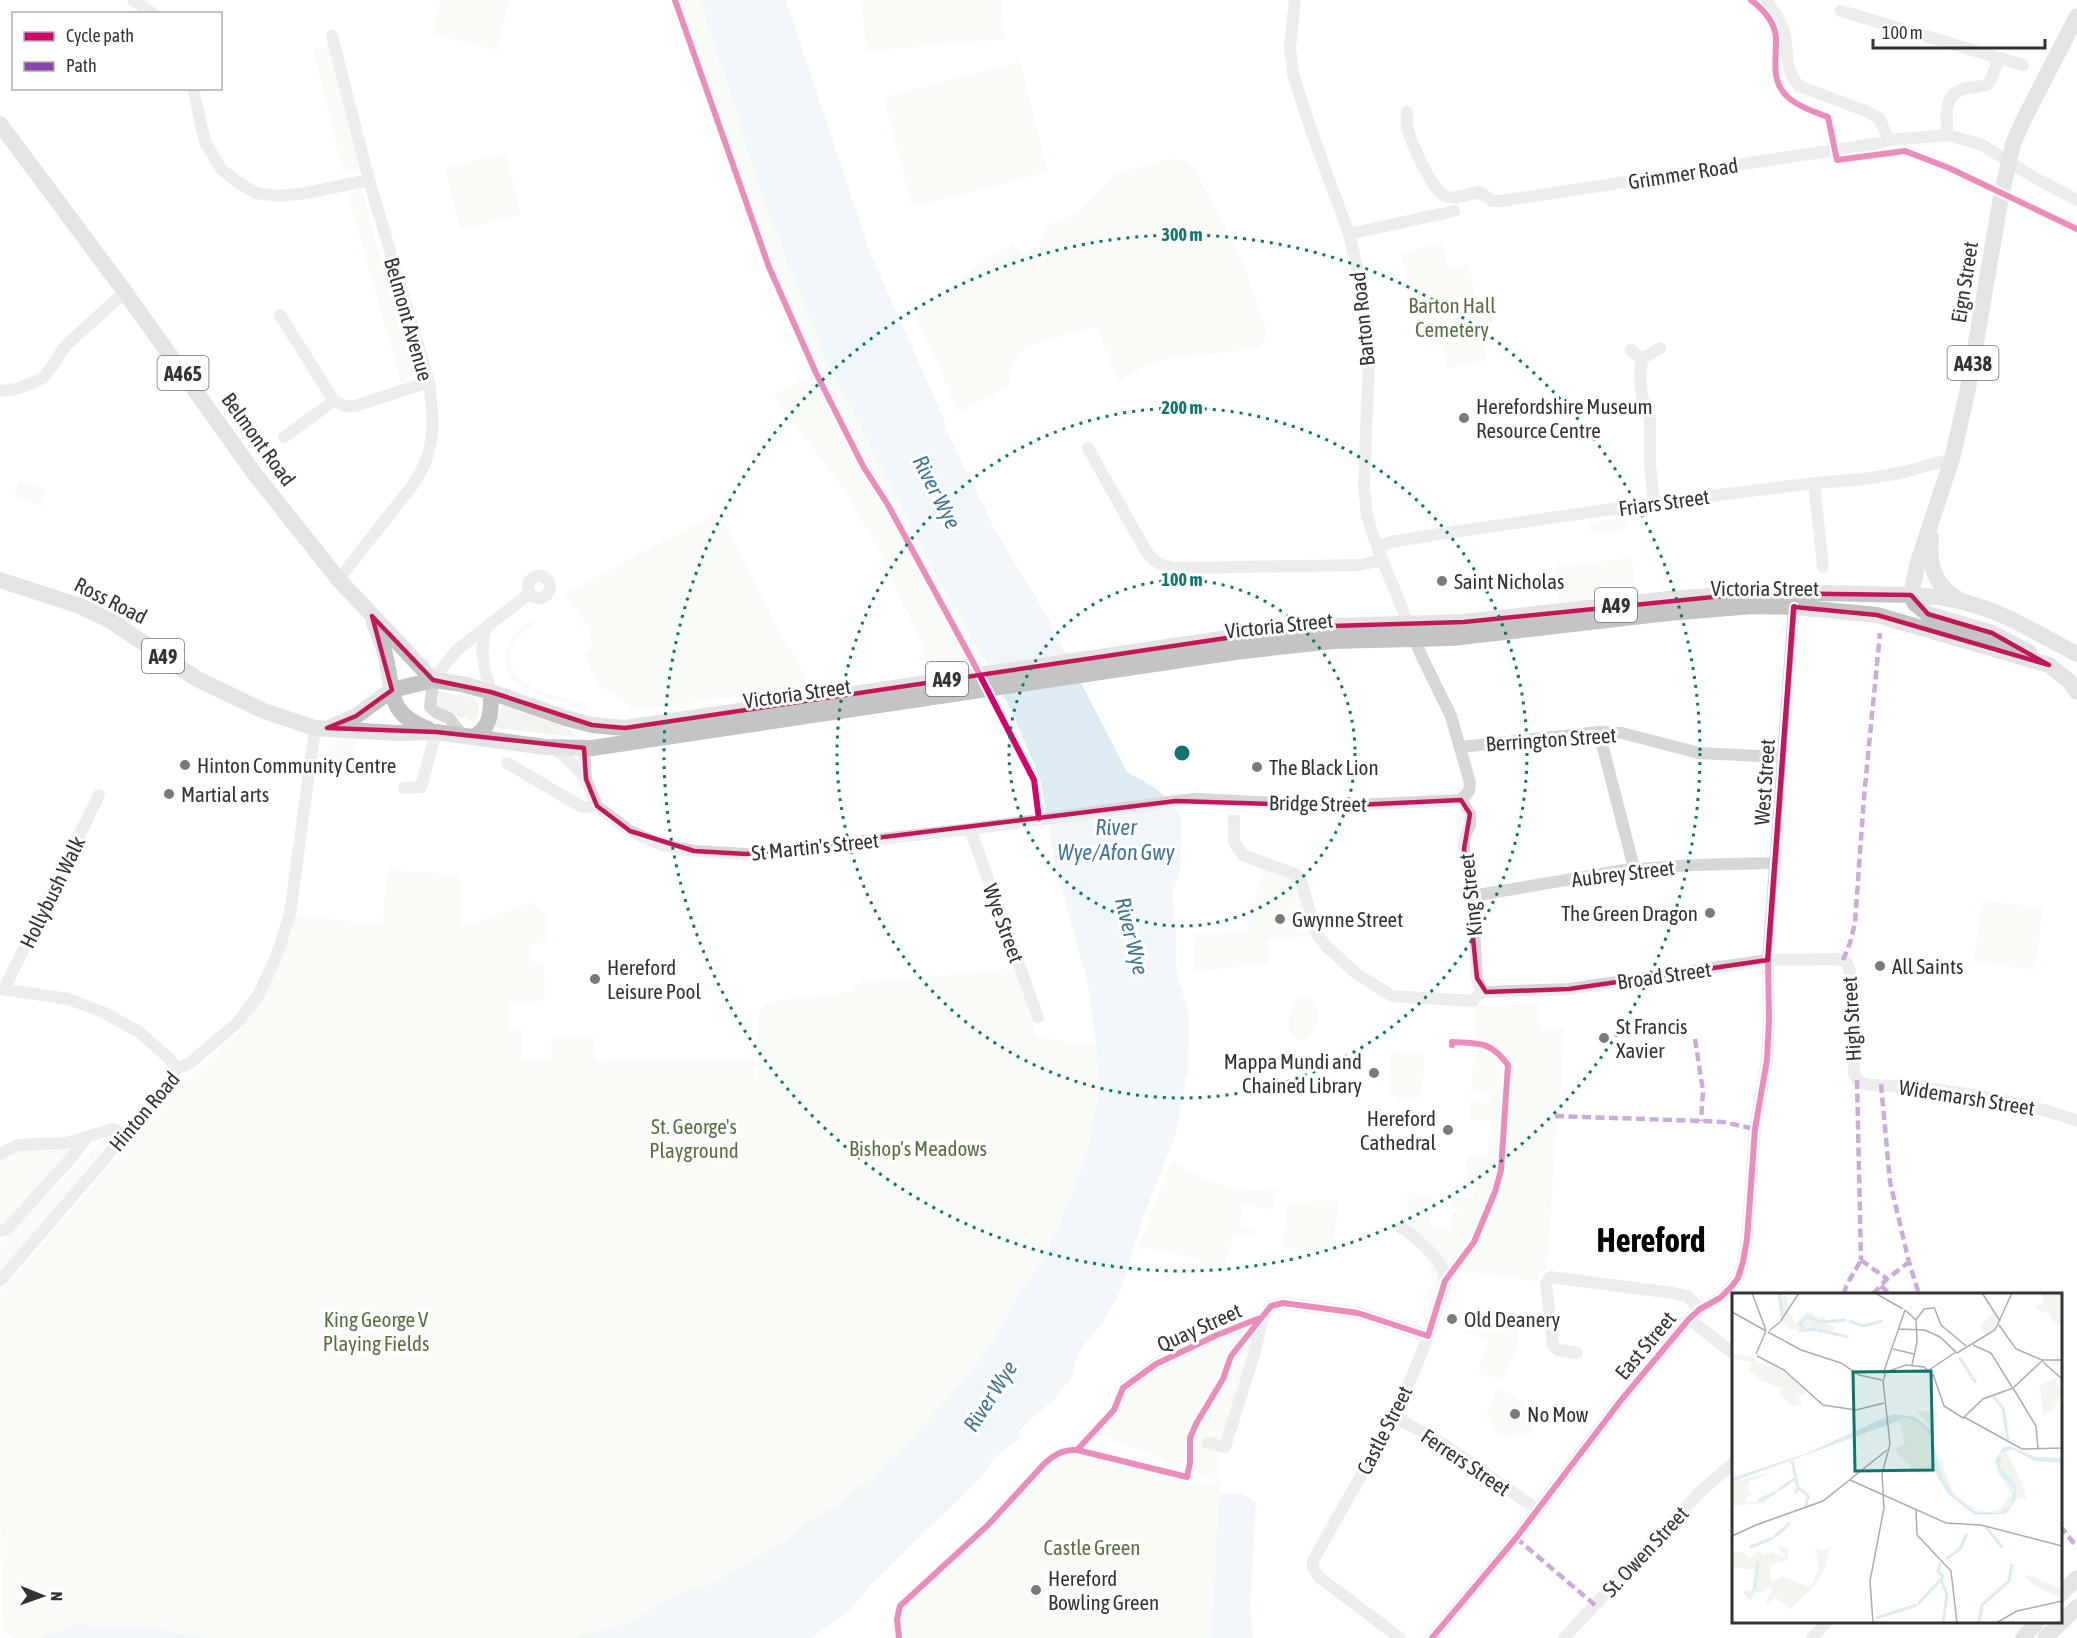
<svg xmlns="http://www.w3.org/2000/svg" width="2077" height="1638" font-family="'Asap Condensed',sans-serif">
<rect width="100%" height="100%" fill="#fff"/>
<path fill="#f1f5ed" d="M440,0H509L498,50L432,34Z
M675,0H701L763,198L825,358L927,558L982,655L972,660L925,669L923,647L877,547L841,486L773,396L816,372L769,266Z
M861,0H1001L1005,39L866,51Z
M328,45L359,169L343,172L313,49Z
M1020,62L1048,172L912,207L884,97Z
M506,153L521,214L460,230L445,168Z
M1170,159L1182,160L1194,167L1237,248L1265,324C1267,334 1266,341 1258,348L1166,359L1135,371L1119,382L1096,326L1026,347C1014,357 1011,372 1008,387L959,412L913,311L990,256L1013,244L1022,253L1040,245L1046,227L1078,212L1116,173Z
M362,190L400,332L408,329L422,377L401,383L348,194Z
M1442,243L1448,268L1468,264L1478,305L1488,303L1494,328L1480,332L1487,360L1448,369L1442,343L1429,346L1421,309L1414,310L1401,253Z
M19,481L47,490L42,506L14,497Z
M719,512L781,633L805,675L804,688L637,710L597,685L584,654L592,649L588,626L564,594Z
M1628,517L1629,523L1623,531L1596,535L1590,530L1589,523Z
M1632,558L1636,595L1559,605L1555,566Z
M533,619L536,623C522,633 506,644 511,663C512,668 513,673 516,676C531,692 569,699 589,705L588,710C570,705 520,692 510,678C507,672 505,661 506,655C508,637 518,629 533,619Z
M437,691L472,697L479,705L478,717L473,721L441,710L436,702Z
M502,705L567,728L577,737L495,728Z
M341,741H355L354,757L357,772L320,765C324,751 327,745 341,741Z
M1263,869L1293,879L1315,936L1268,940L1269,964L1195,971L1193,933L1247,931Z
M388,870L460,875V927L534,902L548,918V943H532V963H544L545,1001L508,1002L509,1028H522V1060L552,1059V1038L594,1037L595,1060L755,1058L757,1089L759,1013L763,1006L773,1001L851,992L862,981L944,976L1015,968L1033,1018L1034,1037L1096,1045L1099,1092L1086,1159L1045,1259L1023,1287L993,1341L964,1381L872,1477L834,1507L809,1521L783,1542L712,1584L682,1591L628,1623L573,1638H205L145,1626L74,1625L41,1638H16L3,1632L0,1505V1293L168,1098L243,1028L237,1023L258,996L290,914L382,925Z
M1982,901L2043,908L2035,970L1974,962Z
M1301,997C1326,995 1321,1034 1304,1041L1292,1037C1284,1027 1290,1004 1301,997Z
M1539,1003L1540,1029L1564,1028L1560,1112L1557,1120L1547,1271H1538L1540,1282L1461,1271L1449,1308L1429,1301L1432,1287L1431,1274L1423,1254L1422,1241L1412,1228L1408,1218L1407,1193L1431,1195V1203L1424,1205V1210L1430,1213L1429,1226L1451,1228L1452,1212H1458V1207H1452L1453,1196L1473,1197L1474,1176L1466,1174V1165H1469L1466,1164L1467,1156L1470,1154L1488,1155L1490,1121L1469,1120L1470,1111H1472L1470,1109V1102L1491,1103L1492,1093L1471,1091L1472,1084L1474,1083L1472,1082V1074L1475,1073H1472L1473,1065H1476L1473,1063V1054H1477L1478,1048L1474,1047L1477,1005Z
M1391,1051L1424,1054L1422,1093L1415,1099L1396,1098L1388,1089Z
M103,1140L108,1142L99,1154L0,1273V1244L20,1221Z
M68,1148L71,1154L10,1221L0,1225V1158L25,1149Z
M1171,1162C1185,1167 1196,1175 1210,1181C1230,1189 1256,1193 1277,1188L1273,1210L1243,1205L1239,1227L1256,1230L1255,1236L1234,1233L1224,1268L1201,1263V1260L1142,1246L1138,1253L1137,1250Z
M1339,1201L1332,1252L1282,1246L1288,1202Z
M1479,1307L1507,1314L1517,1326L1519,1338L1517,1349L1502,1380L1478,1373L1488,1339L1464,1332L1469,1315Z
M1247,1328L1252,1330L1254,1336L1226,1433L1221,1438L1208,1440L1206,1448L1220,1452L1218,1477L1210,1480L1200,1476L1191,1466L1173,1464L1097,1434L1120,1408L1122,1389L1164,1366Z
M1499,1389L1545,1412L1529,1436L1519,1433L1505,1437L1493,1431L1490,1419L1485,1416Z
M1070,1450L1187,1477C1201,1487 1206,1485 1221,1479V1494L1218,1511L1212,1638H899L897,1619L900,1606L988,1525L1044,1464L1052,1457Z"/>
<path fill="#ddebf3" d="M701,0H786L871,255L945,422L946,430L995,530L1044,611L1127,772L1157,789L1177,810L1181,818L1180,871L1172,894L1176,933V970L1189,1015L1188,1068L1176,1132L1144,1215L1121,1290L1101,1325L1079,1351L1072,1377L1053,1401L1032,1418L1018,1433L1022,1437L994,1458L981,1477L871,1585L847,1613L811,1638H573L628,1623L682,1591L712,1584L783,1542L809,1521L834,1507L872,1477L917,1431L964,1381L993,1341L1023,1287L1045,1259L1086,1159L1099,1092L1096,1045L1088,985L1055,864L1040,778L1014,717L996,680L927,558L825,358L763,198Z
M1242,1493L1256,1504L1250,1610L1253,1638H1212L1218,1511L1221,1494Z
M74,1625L145,1626L205,1638H41Z"/>
<g fill="none" stroke-linecap="round" stroke-linejoin="round">
<path stroke="#d6d6d6" stroke-width="12" stroke-dasharray="12 6" stroke-linecap="butt" d="M1234,827V813"/>
<path stroke="#d7d7d7" stroke-width="12" d="M133,0L153,14
M1295,0L1290,47L1293,74L1311,130L1349,234L1360,280L1369,360L1364,486L1367,516L1377,547L1422,657L1451,716L1470,783L1469,791L1461,800
M1765,0C1773,9 1781,20 1784,32C1789,52 1784,71 1799,86L1866,111L1879,118L1889,140
M1841,11L2023,65
M332,36L369,180L429,382C432,405 435,428 429,451C423,475 405,495 390,514C373,536 355,557 339,580
M193,88L205,142L221,169L239,183L256,193L278,196L306,193L369,180
M1407,112C1407,116 1406,121 1407,126C1410,140 1433,194 1447,197C1457,199 1469,194 1479,192L1492,201H1501L1874,144L1889,140L1948,135L1982,145L2035,178L2077,200
M1948,135C1946,119 1943,95 1963,89C1971,87 1979,87 1987,85L1991,79L1999,58
M1349,234L1454,211
M280,315L334,401L345,406H355L429,382
M1631,350L1642,359
M0,391L17,389L43,378L54,364L65,346L125,292
M284,437L334,401
M1088,448L1147,553C1156,563 1162,566 1175,568L1360,565L1382,560
M1814,483L1823,567
M1654,503L1650,465V419L1642,397L1640,377L1642,359L1660,348
M1377,547L1391,542L1446,533L1654,503L1814,483L1865,479L1900,473L1952,459
M528 587a11 11 0 1 1 22 0a11 11 0 1 1-22 0Z
M486,628C479,653 484,668 491,692
M1599,732L1633,864L1637,868
M463,736L449,718L437,713L430,707L433,680L457,650L530,593
M553,747L568,759L586,779L597,806L630,831L662,845L694,851L746,854L970,829L1176,801L1196,799L1335,806L1461,800
M1461,747L1599,732L1622,733L1699,753L1782,757
M584,748L586,779
M507,763L582,807L597,806
M404,788L421,787L436,732
M1461,800L1470,814V825L1464,839V849L1472,896L1477,978L1480,987L1486,992
M1234,827V842L1243,855L1297,875L1300,879L1317,934L1326,946L1357,974L1392,996L1473,1001L1477,996L1486,992L1569,989L1768,960L1838,959L1846,962L1850,970L1854,1073C1856,1078 1858,1081 1863,1083C1872,1087 1897,1085 1909,1086C1965,1093 2024,1101 2077,1121
M970,829L1038,1017
M1472,896L1637,868L1641,869L1691,865L1775,863
M0,989L69,999L105,1013L139,1032L170,1059L176,1069
M4,989L99,795
M0,1154L18,1145L66,1143L113,1129L117,1130L123,1137
M0,1231L6,1230L73,1156L85,1139
M0,1281L167,1086L176,1069L190,1063L237,1023L258,996L276,957L290,914L315,728
M1689,1319L1734,1354
M1577,1353L1558,1350L1553,1345L1546,1283L1550,1277L1673,1293L1687,1296L1700,1309
M1123,1388L1156,1364L1217,1335L1263,1317L1271,1306L1283,1303L1358,1313L1428,1336
M1393,1416L1442,1443L1538,1510
M1208,1443L1225,1447L1253,1358L1263,1317
M1400,1638L1319,1577L1313,1568V1561C1357,1480 1409,1402 1435,1314C1438,1304 1445,1289 1445,1279C1443,1258 1420,1243 1406,1230L1401,1228
M1432,1638L1516,1538L1622,1399L1689,1319L1700,1309L1720,1298L1732,1286L1738,1278L1743,1262L1747,1239L1755,1129L1767,1060L1769,1020L1768,960L1794,607
M1564,1638L1700,1492L1734,1462
M1812,1638L1827,1622"/>
<path stroke="#c4c4c4" stroke-width="16" d="M0,124L125,292L254,473L339,580L433,680
M1931,537C1928,563 1934,586 1958,599
M0,580L80,606L111,621L197,679L264,711L315,728L397,733L436,732L545,747L592,748L1235,652L1333,641L1452,638L1668,613L1753,606L1794,607L1877,615L2049,665L2069,681L2077,692
M1911,595L1918,562L1952,459L1968,389L2001,197L2013,144L2022,123L2077,16
M1911,595L1915,604L1928,614L1992,633L2029,652
M374,623C378,633 383,643 385,654C395,692 385,713 428,729
M331,727L356,716L392,690L433,680L462,684L491,692L565,718L592,725L625,728L1233,637L1332,626L1464,622L1668,599L1753,593H1825L1911,595L1938,597L1964,602L1990,610L2013,620L2077,654
M473,737C492,727 491,712 491,692
M2060,1595L2077,1578
M2023,1638L2037,1622
M2045,1638L2077,1607"/>
<path stroke="#8e44ad" stroke-width="4.5" stroke-dasharray="9 4.5" stroke-linecap="butt" d="M1843,960L1850,943L1855,923L1864,797L1880,633
M1695,1039L1703,1091L1701,1121
M1857,1080L1861,1260
M1881,1084L1890,1182L1909,1262L1919,1294
M1555,1116L1701,1121L1723,1122L1755,1129
M1861,1260L1887,1279
M1881,1286L1890,1294
M1844,1294L1846,1286L1861,1260
M1873,1294L1887,1279L1909,1262
M2060,1526L2077,1547
M1516,1538L1595,1605"/>
<g stroke="#fff" stroke-width="10">
<path id="cycleway" d="M675,0L769,267L816,373L863,466L888,505L972,660L1034,780L1039,819
M1751,0C1763,9 1775,22 1776,38C1777,60 1769,82 1790,99C1801,108 1815,112 1828,117L1837,160L1905,151L1949,168L2077,229
M1077,1450L1114,1410L1123,1388L1156,1364L1217,1335L1260,1318
M899,1638L897,1619L900,1606L988,1525L1044,1464C1054,1455 1063,1449 1077,1450L1187,1477L1190,1463V1438L1196,1424L1223,1379L1231,1356L1271,1306L1283,1303L1358,1313L1428,1336L1445,1281L1474,1242L1495,1192L1501,1170L1508,1065C1490,1041 1481,1044 1452,1042V1045
M1432,1638L1516,1538L1622,1399L1689,1319L1700,1309L1720,1298L1732,1286L1738,1278L1743,1262L1747,1239L1755,1129L1767,1060L1769,1020L1768,960L1794,607"/>
</g>
<use href="#cycleway" stroke="#d6006c" stroke-width="6"/>
</g>
<path d="M0 0H2077V1638H0ZM1753,593L1911,595L1928,614L1992,633L2049,665L1877,615L1794,607L1768,960L1569,989L1486,992L1477,978L1464,849L1470,814L1461,800L1335,806L1176,801L746,854L694,851L630,831L597,806L586,779L584,748L436,732L327,728L356,716L392,690L372,616L433,680L491,692L592,725L625,728L1233,637L1332,626L1464,622Z" fill="#fff" fill-opacity=".55" fill-rule="evenodd"/>
<path fill="none" stroke="#c2185b" stroke-width="4.5" stroke-linejoin="round" d="M1753,593L1911,595L1928,614L1992,633L2049,665L1877,615L1794,607L1768,960L1569,989L1486,992L1477,978L1464,849L1470,814L1461,800L1335,806L1176,801L746,854L694,851L630,831L597,806L586,779L584,748L436,732L327,728L356,716L392,690L372,616L433,680L491,692L592,725L625,728L1233,637L1332,626L1464,622Z"/>
<g fill="none" stroke="#0f766e" stroke-width="3" stroke-dasharray="3 6">
<circle cx="1182" cy="753" r="173"/>
<circle cx="1182" cy="753" r="345"/>
<circle cx="1182" cy="753" r="518"/>
</g>
<g fill="#7a7a7a" stroke="#fff" stroke-width="2">
<circle cx="1464" cy="418" r="6"/>
<circle cx="1442" cy="581" r="6"/>
<circle cx="185" cy="765" r="6"/>
<circle cx="1257" cy="767" r="6"/>
<circle cx="169" cy="794" r="6"/>
<circle cx="1710" cy="913" r="6"/>
<circle cx="1280" cy="919" r="6"/>
<circle cx="1880" cy="966" r="6"/>
<circle cx="595" cy="979" r="6"/>
<circle cx="1604" cy="1038" r="6"/>
<circle cx="1374" cy="1073" r="6"/>
<circle cx="1448" cy="1130" r="6"/>
<circle cx="1452" cy="1319" r="6"/>
<circle cx="1515" cy="1414" r="6"/>
<circle cx="1036" cy="1590" r="6"/>
</g>
<g text-anchor="middle" dominant-baseline="central" stroke-width="6" stroke-linejoin="round" paint-order="stroke">
<g fill="#fff" stroke="#707070" stroke-width="1.5">
<rect x="1947.5" y="346" width="51" height="34" rx="4.5"/>
<rect x="157.5" y="356" width="51" height="34" rx="4.5"/>
<rect x="1595" y="588" width="42" height="34" rx="4.5"/>
<rect x="142" y="639" width="42" height="34" rx="4.5"/>
<rect x="926" y="662" width="42" height="34" rx="4.5"/>
</g>
<g font-size="20" font-weight="bold" fill="#333">
<text x="1973" y="363">A438</text>
<text x="183" y="373">A465</text>
<text x="1616" y="605">A49</text>
<text x="163" y="656">A49</text>
<text x="947" y="679">A49</text>
</g>
<g font-size="21" fill="#333" stroke="#fff">
<text transform="translate(1683 173) rotate(-9)">Grimmer Road</text>
<text transform="translate(1964 282) rotate(-81)">Eign Street</text>
<text transform="translate(409 319) rotate(74)">Belmont Avenue</text>
<text transform="translate(1362 319) rotate(-96)">Barton Road</text>
<text transform="translate(259 439) rotate(54)">Belmont Road</text>
<text transform="translate(1664 502) rotate(-8)">Friars Street</text>
<text x="1765" y="588">Victoria Street</text>
<text transform="translate(111 600) rotate(27)">Ross Road</text>
<text transform="translate(1279 625) rotate(-6)">Victoria Street</text>
<text transform="translate(797 693) rotate(-8)">Victoria Street</text>
<text transform="translate(1551 739) rotate(-4)">Berrington Street</text>
<text transform="translate(1764 782) rotate(-86)">West Street</text>
<text transform="translate(1318 803) rotate(1)">Bridge Street</text>
<text transform="translate(815 846) rotate(-6)">St Martin's Street</text>
<text transform="translate(1623 873) rotate(-7)">Aubrey Street</text>
<text transform="translate(52 892) rotate(-64)">Hollybush Walk</text>
<text transform="translate(1470 895) rotate(-96)">King Street</text>
<text transform="translate(1004 923) rotate(70)">Wye Street</text>
<text transform="translate(1664 975) rotate(-8)">Broad Street</text>
<text transform="translate(1851 1019) rotate(-93)">High Street</text>
<text transform="translate(1967 1097) rotate(9)">Widemarsh Street</text>
<text transform="translate(144 1111) rotate(-50)">Hinton Road</text>
<text transform="translate(1199 1327) rotate(-24)">Quay Street</text>
<text transform="translate(1645 1345) rotate(-50)">East Street</text>
<text transform="translate(1384 1430) rotate(-63)">Castle Street</text>
<text transform="translate(1466 1462) rotate(34)">Ferrers Street</text>
<text transform="translate(1645 1551) rotate(-47)">St. Owen Street</text>
</g>
<g font-size="21" fill="#56703f" stroke="#fff">
<text x="1452" y="305">Barton Hall<tspan x="1452" dy="24">Cemetery</tspan></text>
<text x="694" y="1126">St. George's<tspan x="694" dy="24">Playground</tspan></text>
<text x="918" y="1148">Bishop's Meadows</text>
<text x="376" y="1319">King George V<tspan x="376" dy="24">Playing Fields</tspan></text>
<text x="1092" y="1547">Castle Green</text>
</g>
<g font-size="21" fill="#333" stroke="#fff" text-anchor="start">
<text x="1476" y="406">Herefordshire Museum<tspan x="1476" dy="24">Resource Centre</tspan></text>
<text x="1454" y="581">Saint Nicholas</text>
<text x="197" y="765">Hinton Community Centre</text>
<text x="1269" y="767">The Black Lion</text>
<text x="181" y="794">Martial arts</text>
<text x="1698" y="913" text-anchor="end">The Green Dragon</text>
<text x="1292" y="919">Gwynne Street</text>
<text x="1892" y="966">All Saints</text>
<text x="607" y="967">Hereford<tspan x="607" dy="24">Leisure Pool</tspan></text>
<text x="1616" y="1026">St Francis<tspan x="1616" dy="24">Xavier</tspan></text>
<text x="1362" y="1061" text-anchor="end">Mappa Mundi and<tspan x="1362" dy="24">Chained Library</tspan></text>
<text x="1436" y="1118" text-anchor="end">Hereford<tspan x="1436" dy="24">Cathedral</tspan></text>
<text x="1464" y="1319">Old Deanery</text>
<text x="1527" y="1414">No Mow</text>
<text x="1048" y="1578">Hereford<tspan x="1048" dy="24">Bowling Green</tspan></text>
</g>
<g font-size="22" font-style="italic" fill="#3f7597" stroke="#fff">
<text transform="translate(937 492) rotate(63)">River Wye</text>
<text x="1116" y="827">River<tspan x="1116" dy="25">Wye/Afon Gwy</tspan></text>
<text transform="translate(1132 936) rotate(76)">River Wye</text>
<text transform="translate(990 1396) rotate(-57)">River Wye</text>
</g>
<g font-size="33" font-weight="bold" fill="#000" stroke="#fff">
<text x="1651" y="1240">Hereford</text>
</g>
</g>
<g transform="translate(1732 1293)">
<rect width="330" height="330" fill="#fff"/>
<path d="M45,0H54L56,17L64,30L76,18L87,26L93,23L94,31L104,34L101,38L56,36L50,29ZM309,0H330V31L320,29L319,21L304,16L305,11L312,10ZM262,18L265,27L261,31L265,34L254,43L248,33ZM0,61L17,63L36,74L43,72L75,95L76,99L66,103L70,110L61,113L47,101L50,95L30,88L17,77L20,69L0,65ZM323,85L330,99L322,115L311,123L308,92ZM185,118L206,119L204,134H199ZM172,125L188,131L200,147L201,176L192,182L179,178L178,172L164,159L166,152H173L168,129ZM274,158L290,189L294,206L285,205L284,191L268,175L266,166ZM207,161L221,199L236,212L257,219L269,215L279,201L265,178L263,168L270,184L282,195L279,212L271,219L260,220L233,213L222,203L207,178ZM41,179L18,188L16,196L21,202L15,203V210L31,207L44,198L32,210L0,213V189ZM44,252L56,255V267L37,272L40,289L51,284L78,294L87,276L83,254L90,258L98,255L93,275L80,295L59,316L43,304L33,313L40,293L31,299H25L19,307L15,305L11,298L23,296L26,277L0,274V258L13,260L16,266L27,258L32,262L44,258L41,260L52,263ZM297,282L330,296V307L300,291L293,283Z" fill="#f1f5ed"/>
<path d="M161,121L183,124L199,137L210,184L224,205L243,218L267,220L279,212L282,195L270,184L263,168L271,155L278,153L303,164L330,165V170L302,168L280,156L269,161L268,175L284,191L285,205L274,221L243,222L216,201L200,174L202,153L198,143L188,131L174,125L0,189V185L73,161Z" fill="#ddebf3"/>
<path fill="none" stroke="#ddebf3" stroke-width="3" d="M47,0L50,23M117,28L131,33L150,28M72,36L68,30L75,24L89,29L114,27M86,37L116,44M67,38L85,36M227,64L244,90M261,103L271,115L276,147M60,168L66,195L63,200M67,195L76,203L74,213M45,198L62,186M26,208L44,199M254,234L271,255M42,244L58,230M18,254L41,245M214,266L228,256L235,241M209,286L215,302L211,330M22,297L26,269M186,311L211,284L206,278L208,270M144,325L185,312M247,330L250,312L277,288L280,271"/>
<path fill="none" stroke="#adadad" stroke-width="1.5" d="M20,0L34,37M143,0L171,16M250,0L268,28M202,14L209,32L234,53M173,17L184,27L185,49L180,72M0,19L34,38M184,27L192,16L201,15M267,32L284,56L310,67M166,36L193,37L208,44L225,60L263,37L280,0M37,38L48,29L67,0M36,39L69,57L109,70L127,82L150,87M241,52L259,60L280,94M161,56L182,61M24,61L34,38M25,63L52,77L91,112L124,117L152,110M311,69L330,86M197,77L224,59M151,81L173,17M201,81L212,113L231,125L251,106L281,95L311,67H330M281,95L304,133L306,156M232,124L290,156L330,155M118,187L214,230L249,232L330,253M184,216L185,242L219,278L225,330M24,232L91,208L155,157M0,243L24,232M141,330L138,288L152,215L150,181L158,151L151,88L154,79L174,72L192,74L202,83M264,330L285,318L330,308"/>
<path fill="#0f766e" fill-opacity="0.15" stroke="#0f766e" stroke-width="3" d="M199,78L201,177L123,178L121,79Z"/>
<rect width="330" height="330" fill="none" stroke="#333" stroke-width="3"/>
</g>
<circle cx="1182" cy="753" r="9" fill="#0f766e" stroke="#fff" stroke-width="3"/>
<g font-size="18" text-anchor="middle" font-weight="bold" fill="#0f766e" stroke="#fff" stroke-width="6" stroke-linejoin="round" paint-order="stroke">
<text x="1182" y="241">300 m</text>
<text x="1182" y="414">200 m</text>
<text x="1182" y="586">100 m</text>
</g>
<rect x="12" y="12" width="210" height="78" fill="#ffffff" stroke="#adadad" stroke-width="1.5"/>
<rect x="24" y="32" width="30" height="9" fill="#d6006c" stroke="#adadad" stroke-width="1.5"/>
<text x="66" y="42" font-size="18" fill="#333333">Cycle path</text>
<rect x="24" y="62" width="30" height="9" fill="#8e44ad" stroke="#adadad" stroke-width="1.5"/>
<text x="66" y="72" font-size="18" fill="#333333">Path</text>
<g transform="translate(42 1596) rotate(91)" stroke="#ffffff" stroke-width="4.5" paint-order="stroke">
<path d="M0-4.5L10 22L0 15L-10 22Z" fill="#333333"/>
<text y="-9" font-size="16" font-weight="bold" text-anchor="middle" fill="#333333">N</text>
</g>
<path d="M1873 39v9h172v-9" fill="none" stroke="#333333" stroke-width="3"/>
<text x="1882" y="39" font-size="18" fill="#333333" stroke="#ffffff" stroke-width="4.5" paint-order="stroke">100 m</text>
</svg>
